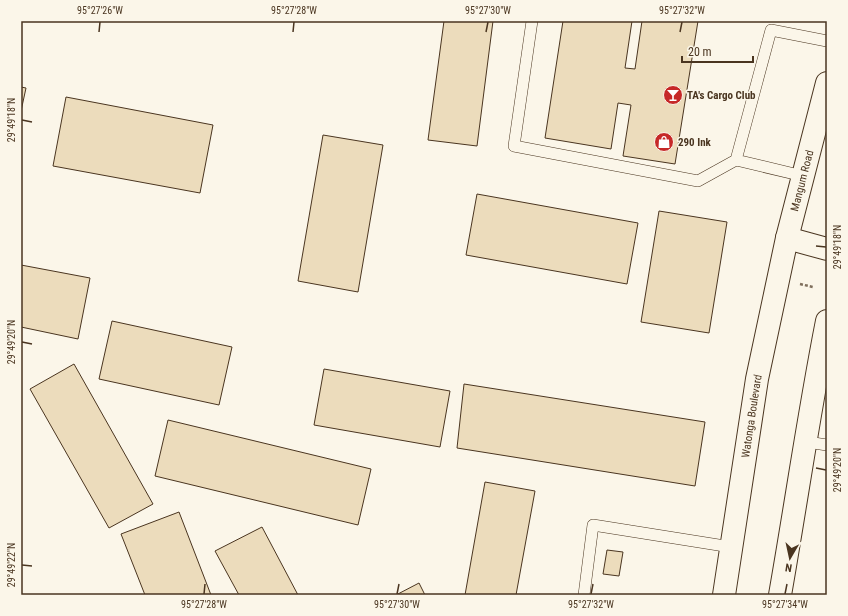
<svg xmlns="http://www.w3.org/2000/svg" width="848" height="616" font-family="'Roboto Condensed',sans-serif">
<rect width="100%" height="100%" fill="#fbf6e9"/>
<path fill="#ecdcbc" stroke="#4a3520" d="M444,21H493L477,146L428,140Z
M563,21H632L625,68L635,69L642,21H698L675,164L623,156L631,105L618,103L611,149L545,138Z
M21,87L26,88L21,111Z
M66,97L213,125L200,193L53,166Z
M323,135L383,145L358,292L298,281Z
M477,194L638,223L627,284L466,255Z
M659,211L727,222L709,333L641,322Z
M21,265L90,278L78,339L21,327Z
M112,321L232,347L219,405L99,379Z
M74,364L153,504L109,528L30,389Z
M324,369L450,391L440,447L314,425Z
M464,384L705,422L695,486L457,448Z
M168,420L371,469L358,525L155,476Z
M485,482L535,491L516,595H465Z
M179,512L211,595H145L121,534Z
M262,527L298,595H239L215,551Z
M607,550L623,552L619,576L603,574Z
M419,583L425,595H396Z"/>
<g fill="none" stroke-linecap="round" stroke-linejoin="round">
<g stroke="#4a3520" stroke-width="12">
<path id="lane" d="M532,21L514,146L698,181L736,160
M803,176L736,160L771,30L827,41
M807,442L827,445
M584,595L593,525L731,547"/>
</g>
<g stroke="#4a3520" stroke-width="24">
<g id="secondary">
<path d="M787,238L827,249"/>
<path id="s1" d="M724,595L757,379L787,238L827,83"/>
<path d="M780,595C796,504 809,412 827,321"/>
</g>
</g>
<path stroke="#7f6f5c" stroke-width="2.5" stroke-dasharray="3 2" stroke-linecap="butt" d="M800,284L813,287"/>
<use href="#lane" stroke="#fbf6e9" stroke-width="11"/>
<use href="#secondary" stroke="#fbf6e9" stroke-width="22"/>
</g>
<path fill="none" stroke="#4a3520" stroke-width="1.5" d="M99,32L100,22M293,32L294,22M486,32L488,22M680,32L682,22M22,120L32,122M816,246L826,247M22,342L32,344M816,468L826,470M22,565L32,566M204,594L205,584M397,594L399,584M591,594L593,584M785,594L787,584"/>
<defs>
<g id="bar-disc" transform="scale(1)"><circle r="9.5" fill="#c62828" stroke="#fbf6e9"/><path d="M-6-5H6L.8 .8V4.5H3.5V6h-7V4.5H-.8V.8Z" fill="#fff"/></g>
<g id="shop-disc" transform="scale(1)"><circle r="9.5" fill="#c62828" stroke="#fbf6e9"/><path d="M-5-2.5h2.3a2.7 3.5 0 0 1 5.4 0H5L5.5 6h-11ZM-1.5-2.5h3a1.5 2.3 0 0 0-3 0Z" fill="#fff"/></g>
</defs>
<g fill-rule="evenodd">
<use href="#bar-disc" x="673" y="95"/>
<use href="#shop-disc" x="664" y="142"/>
</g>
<g text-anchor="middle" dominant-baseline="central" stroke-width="3" stroke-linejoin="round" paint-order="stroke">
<g font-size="11" font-weight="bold" fill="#4a3520" stroke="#fbf6e9" text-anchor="start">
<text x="687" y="95">TA's Cargo Club</text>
<text x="678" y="142">290 Ink</text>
</g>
<g font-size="11" fill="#4a3520" stroke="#fbf6e9">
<text stroke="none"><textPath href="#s1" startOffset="422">Mangum Road</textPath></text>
<text stroke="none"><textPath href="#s1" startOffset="181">Watonga Boulevard</textPath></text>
</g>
</g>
<rect width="848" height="616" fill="none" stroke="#fbf6e9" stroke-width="44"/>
<g transform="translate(790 558) rotate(189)" stroke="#fbf6e9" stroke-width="3" paint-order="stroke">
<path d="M0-3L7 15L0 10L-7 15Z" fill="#4a3520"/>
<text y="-6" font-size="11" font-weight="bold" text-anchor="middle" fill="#4a3520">N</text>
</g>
<path d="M682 56v6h71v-6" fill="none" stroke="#4a3520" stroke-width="2"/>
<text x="688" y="56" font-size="12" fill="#4a3520" stroke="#fbf6e9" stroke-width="3" paint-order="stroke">20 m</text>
<rect x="22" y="22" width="804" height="572" fill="none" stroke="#4a3520" stroke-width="1.5"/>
<g font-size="10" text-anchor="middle" fill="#4a3520">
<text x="100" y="14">95°27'26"W</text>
<text x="294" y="14">95°27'28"W</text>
<text x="488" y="14">95°27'30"W</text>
<text x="682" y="14">95°27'32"W</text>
<text transform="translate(11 120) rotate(-90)" y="4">29°49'18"N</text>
<text transform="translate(837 247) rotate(-90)" y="4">29°49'18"N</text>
<text transform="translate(11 342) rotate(-90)" y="4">29°49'20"N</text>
<text transform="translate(837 470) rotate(-90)" y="4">29°49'20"N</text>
<text transform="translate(11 565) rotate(-90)" y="4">29°49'22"N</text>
<text x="204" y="608">95°27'28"W</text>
<text x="397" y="608">95°27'30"W</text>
<text x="591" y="608">95°27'32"W</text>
<text x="785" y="608">95°27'34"W</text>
</g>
</svg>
